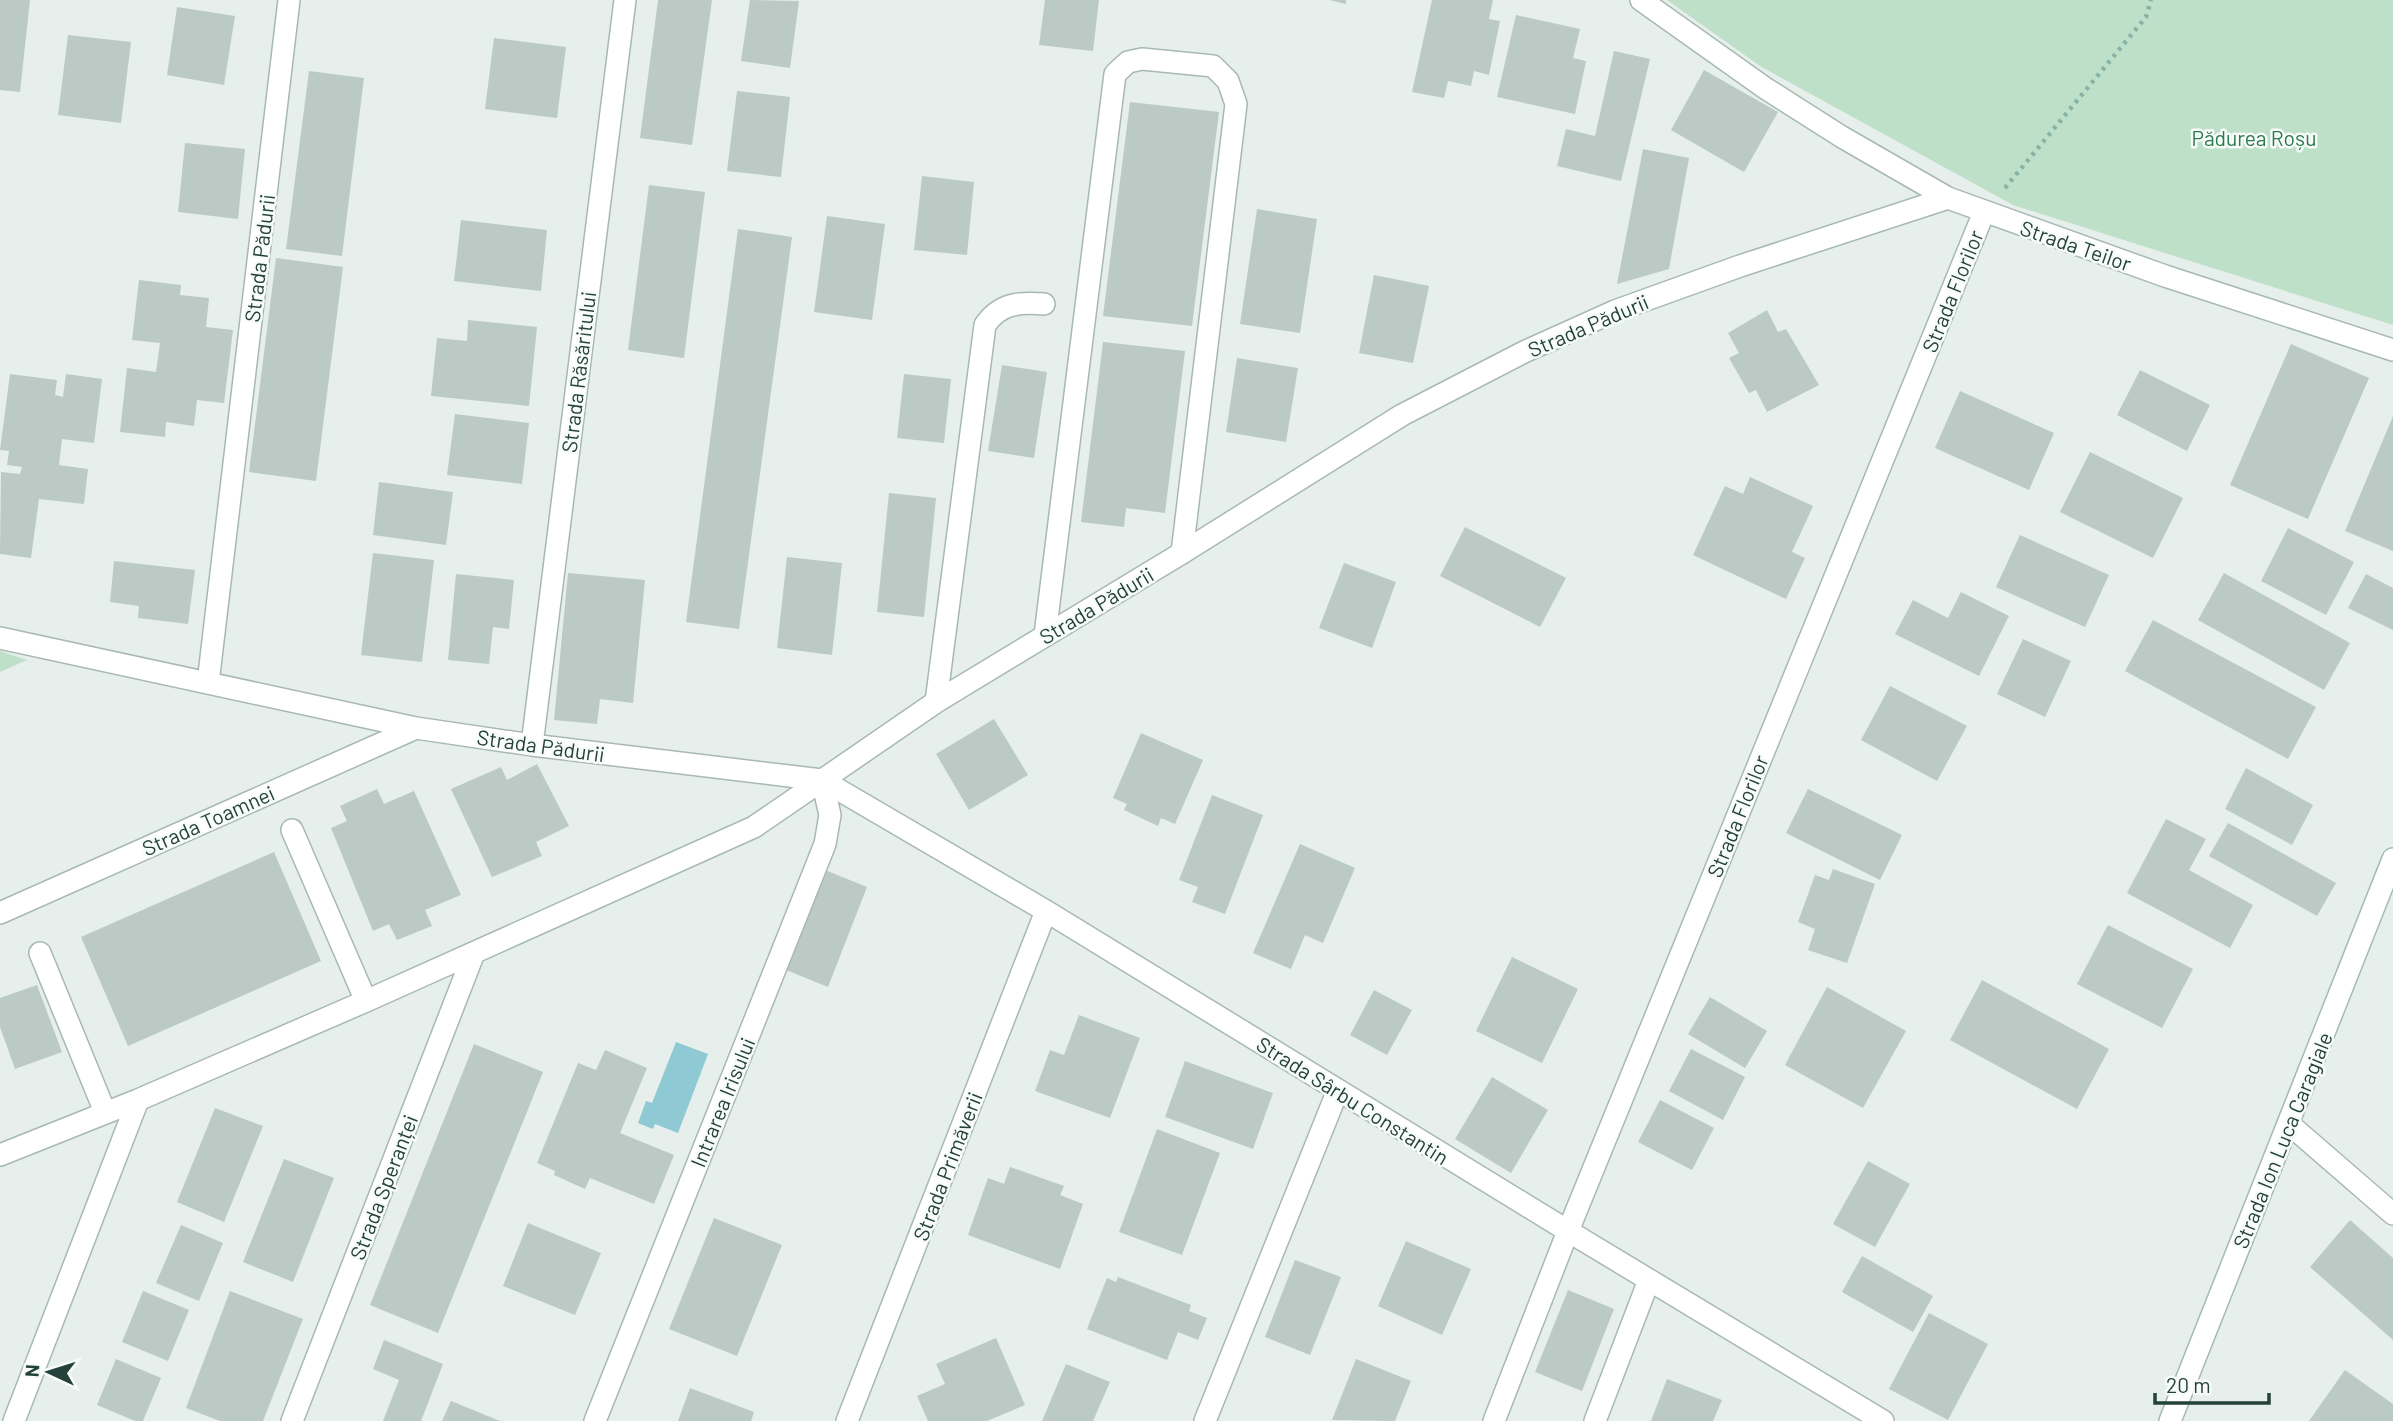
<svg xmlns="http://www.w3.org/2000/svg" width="2393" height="1421" font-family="Barlow,sans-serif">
<rect width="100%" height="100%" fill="#e6efeb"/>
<path fill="#bfe0c8" d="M1667,0H2393V325L2013,205L1760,66Z
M0,651L27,660L0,672Z"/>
<path fill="#8ec9d4" d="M676,1042L708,1054L678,1133L655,1124L653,1129L638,1123L646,1101L652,1103Z"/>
<path fill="#bbcac4" d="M0,0H30L20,92L0,90Z
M658,0H712L692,145L640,138Z
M750,0L799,1L790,68L741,61Z
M1045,0H1099L1093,51L1039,45Z
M1329,0H1346V4Z
M1432,0H1493L1489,19L1500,21L1489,75L1474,71L1471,86L1448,81L1444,98L1412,92Z
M177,7L235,16L224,85L167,75Z
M1516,15L1580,29L1573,58L1586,61L1575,114L1497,97Z
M68,35L131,42L121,123L58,115Z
M494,38L566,47L557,118L485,109Z
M1614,51L1650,59L1621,181L1557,166L1566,129L1595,136Z
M1704,70L1778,112L1744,172L1671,130Z
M309,71L364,78L342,256L286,249Z
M737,91L790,97L781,177L727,171Z
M1130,102L1219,112L1192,326L1103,316Z
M185,143L245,149L238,219L178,212Z
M1643,149L1689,158L1669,269L1617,284Z
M922,176L974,182L967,255L914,250Z
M649,185L705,192L684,358L628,350Z
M1257,209L1317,219L1300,333L1240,324Z
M827,216L885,224L872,320L814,312Z
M461,220L547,230L541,291L454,281Z
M738,229L792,237L739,629L686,622Z
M276,258L343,267L316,481L249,472Z
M1374,275L1429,286L1413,363L1359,353Z
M139,280L181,285L180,295L209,298L206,327L233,330L224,403L197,400L194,426L166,422L165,437L120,432L127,368L156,372L160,343L132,340Z
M1767,310L1778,332L1786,329L1819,385L1767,412L1756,390L1749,393L1729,358L1739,353L1728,333Z
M468,320L537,327L529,406L431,396L437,338L467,341Z
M1103,342L1185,351L1165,513L1126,508L1124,527L1081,522Z
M2291,344L2369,378L2308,519L2230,485Z
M1237,358L1298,368L1286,442L1226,432Z
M1002,365L1047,372L1034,458L988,451Z
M2140,370L2210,405L2187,451L2117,415Z
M10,374L57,380L55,395L63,397L66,374L102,379L94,443L62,439L59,465L88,469L84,504L39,499L31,558L0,554L1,472L20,474L22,467L7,465L9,451L0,450Z
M904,374L951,379L944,443L897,438Z
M1960,391L2054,433L2029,490L1935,448Z
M455,414L529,423L522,484L447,475Z
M2393,416V551L2345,531Z
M2090,452L2183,498L2153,558L2060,512Z
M1750,477L1813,506L1792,552L1805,558L1786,599L1693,555L1725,486L1743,494Z
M379,482L453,492L446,545L373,535Z
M889,493L936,498L924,617L877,612Z
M1465,527L1566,578L1540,627L1440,576Z
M2288,528L2354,562L2326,615L2261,581Z
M2020,535L2109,575L2085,627L1996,587Z
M373,553L434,560L422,662L361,655Z
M787,557L842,563L832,655L777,648Z
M114,561L195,570L188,624L138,618L139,606L110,602Z
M1344,563L1396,582L1372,648L1319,628Z
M568,573L645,580L633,703L600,699L597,724L554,720Z
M2224,573L2350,643L2324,690L2198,620Z
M456,574L514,580L509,629L493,627L489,664L448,660Z
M2366,574L2393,588V630L2348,608Z
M1961,592L2009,616L1979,676L1895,634L1913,600L1948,618Z
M2153,620L2316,707L2288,759L2125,671Z
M2023,639L2071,661L2045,717L1997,694Z
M1890,686L1967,726L1937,781L1861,740Z
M994,719L1028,775L969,810L936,754Z
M1141,733L1203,760L1175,824L1161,818L1158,826L1124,810L1127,804L1113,798Z
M537,764L569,826L536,842L542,856L492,877L451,789L501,767L507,780Z
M2246,768L2313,805L2292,845L2225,809Z
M377,789L384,804L414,791L461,895L425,910L432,926L397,940L389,924L373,931L331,828L347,821L340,806Z
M1808,789L1902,835L1880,880L1786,833Z
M1212,795L1263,815L1225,914L1192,902L1198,887L1179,880Z
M2166,819L2206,839L2189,870L2253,905L2230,948L2127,893Z
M2228,823L2336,883L2317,916L2209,856Z
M1300,844L1355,868L1323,943L1305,935L1291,969L1253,953Z
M274,852L321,961L128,1046L81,937Z
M1833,869L1875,884L1847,963L1808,950L1815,929L1798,922L1815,875L1829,880Z
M825,870L867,887L828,987L786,970Z
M2108,925L2193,969L2162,1028L2077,984Z
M1512,957L1578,989L1542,1063L1476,1031Z
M1982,980L2109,1049L2077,1109L1950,1040Z
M37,985L62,1052L15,1069L0,1027V998Z
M1827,987L1906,1031L1863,1108L1785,1065Z
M1374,990L1412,1010L1387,1055L1350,1035Z
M1710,997L1767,1031L1745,1068L1688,1034Z
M1079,1015L1140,1038L1110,1118L1035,1091L1050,1050L1064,1055Z
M474,1044L543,1072L438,1333L370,1305Z
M1691,1049L1745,1077L1723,1120L1669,1091Z
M605,1050L647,1068L620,1133L674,1155L654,1204L590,1178L585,1189L554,1175L555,1171L537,1163L578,1063L596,1070Z
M1185,1061L1273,1093L1253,1149L1165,1117Z
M1492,1077L1548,1110L1511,1173L1455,1139Z
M1660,1100L1714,1128L1692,1170L1638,1142Z
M215,1108L263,1126L224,1222L177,1202Z
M1157,1129L1220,1153L1182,1255L1119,1232Z
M284,1159L334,1178L293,1282L243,1262Z
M1868,1161L1910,1184L1875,1247L1833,1224Z
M1010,1167L1064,1186L1060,1195L1083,1204L1060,1269L968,1235L988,1178L1004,1184Z
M714,1218L782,1245L737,1356L669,1329Z
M2350,1220L2393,1258V1340L2310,1267Z
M528,1223L601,1253L575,1315L503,1286Z
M181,1225L223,1243L199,1301L156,1283Z
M1406,1241L1471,1269L1442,1335L1378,1306Z
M1862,1256L1933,1296L1913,1332L1842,1292Z
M1295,1260L1341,1277L1310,1355L1265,1337Z
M1118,1277L1191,1305L1189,1311L1207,1318L1198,1340L1178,1332L1167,1360L1087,1329L1107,1278L1116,1282Z
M1568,1290L1614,1309L1582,1391L1535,1372Z
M143,1291L189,1310L168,1361L122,1342Z
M230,1291L303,1319L263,1421H220L186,1408Z
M1929,1313L1988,1344L1948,1420L1889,1389Z
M996,1338L1025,1405L987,1421H928L917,1396L945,1384L936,1364Z
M384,1340L443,1364L421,1421H383L399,1380L373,1369Z
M116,1359L161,1378L143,1421H135L97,1405Z
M1356,1359L1411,1381L1395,1421L1332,1420Z
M1066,1364L1110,1382L1093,1421H1042Z
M2345,1370L2393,1404V1421H2309Z
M1667,1379L1722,1400L1713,1421H1651Z
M690,1388L754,1412L751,1421H678Z
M451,1401L500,1421H442Z"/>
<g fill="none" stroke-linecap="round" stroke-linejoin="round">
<g stroke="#a8b8b2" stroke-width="24">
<path id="service" d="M1045,635L1115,74L1128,62L1142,59L1213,66L1228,81L1236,104L1182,553
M292,830L366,1001
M40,953L105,1112"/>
</g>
<g stroke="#a8b8b2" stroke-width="24">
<path id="minor" d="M1641,0L1765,88L1842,137L1948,198L2165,276L2393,350
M0,638L416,728L532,745L822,780L1046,911L1568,1231L1883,1421
M208,683L289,0
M936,702L985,325C1000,303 1020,302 1044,304
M532,745L625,0
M0,913L416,728
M2289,1124L2393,1214
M0,1155L138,1100L366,1001L754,827L936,702L1182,553L1402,415L1524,352L1615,311L1740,266L1948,198
M14,1421L138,1100
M292,1421L474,953
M595,1421L825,844L830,815L822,780
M847,1421L1046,911
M1205,1421L1338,1090
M1494,1421L1568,1231L1984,212
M1595,1421L1649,1280"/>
</g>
<g stroke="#a4bbb3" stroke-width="24">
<path id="secondary" d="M2170,1421L2393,859"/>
</g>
<path stroke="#86b3a5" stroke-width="4.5" stroke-dasharray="3.5 5" stroke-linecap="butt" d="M2005,188L2146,17L2151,0"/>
<use href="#service" stroke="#fff" stroke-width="21"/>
<use href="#minor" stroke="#fff" stroke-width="21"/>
<use href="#secondary" stroke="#fff" stroke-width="21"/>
</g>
<g text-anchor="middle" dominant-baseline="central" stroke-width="5" stroke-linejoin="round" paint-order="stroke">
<g font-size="21" fill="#2d7a4b" stroke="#f7fbf9">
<text x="2254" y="137">Pădurea Roșu</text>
</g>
<g font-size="21" fill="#24423a" stroke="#f7fbf9">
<text transform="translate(2076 245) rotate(19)">Strada Teilor</text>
<text transform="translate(259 258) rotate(-83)">Strada Pădurii</text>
<text transform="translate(1952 291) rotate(-68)">Strada Florilor</text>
<text transform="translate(1588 325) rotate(-23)">Strada Pădurii</text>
<text transform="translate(578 372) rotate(-83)">Strada Răsăritului</text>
<text transform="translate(1096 605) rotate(-31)">Strada Pădurii</text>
<text transform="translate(541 745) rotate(8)">Strada Pădurii</text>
<text transform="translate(1737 816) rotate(-68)">Strada Florilor</text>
<text transform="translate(208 820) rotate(-24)">Strada Toamnei</text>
<text transform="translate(1353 1100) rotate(32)">Strada Sârbu Constantin</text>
<text transform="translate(722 1102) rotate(-68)">Intrarea Irisului</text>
<text transform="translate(2282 1140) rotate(-68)">Strada Ion Luca Caragiale</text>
<text transform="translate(947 1166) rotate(-69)">Strada Primăverii</text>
<text transform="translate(383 1187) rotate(-69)">Strada Speranței</text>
</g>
</g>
<g transform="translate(49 1372) rotate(274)" stroke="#f7fbf9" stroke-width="5" paint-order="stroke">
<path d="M0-5L12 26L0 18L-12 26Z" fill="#24423a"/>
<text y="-10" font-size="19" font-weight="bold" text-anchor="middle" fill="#24423a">N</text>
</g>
<path d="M2155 1393v10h114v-10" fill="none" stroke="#24423a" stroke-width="3.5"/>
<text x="2166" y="1393" font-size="21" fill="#24423a" stroke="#f7fbf9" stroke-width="5" paint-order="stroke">20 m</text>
</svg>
